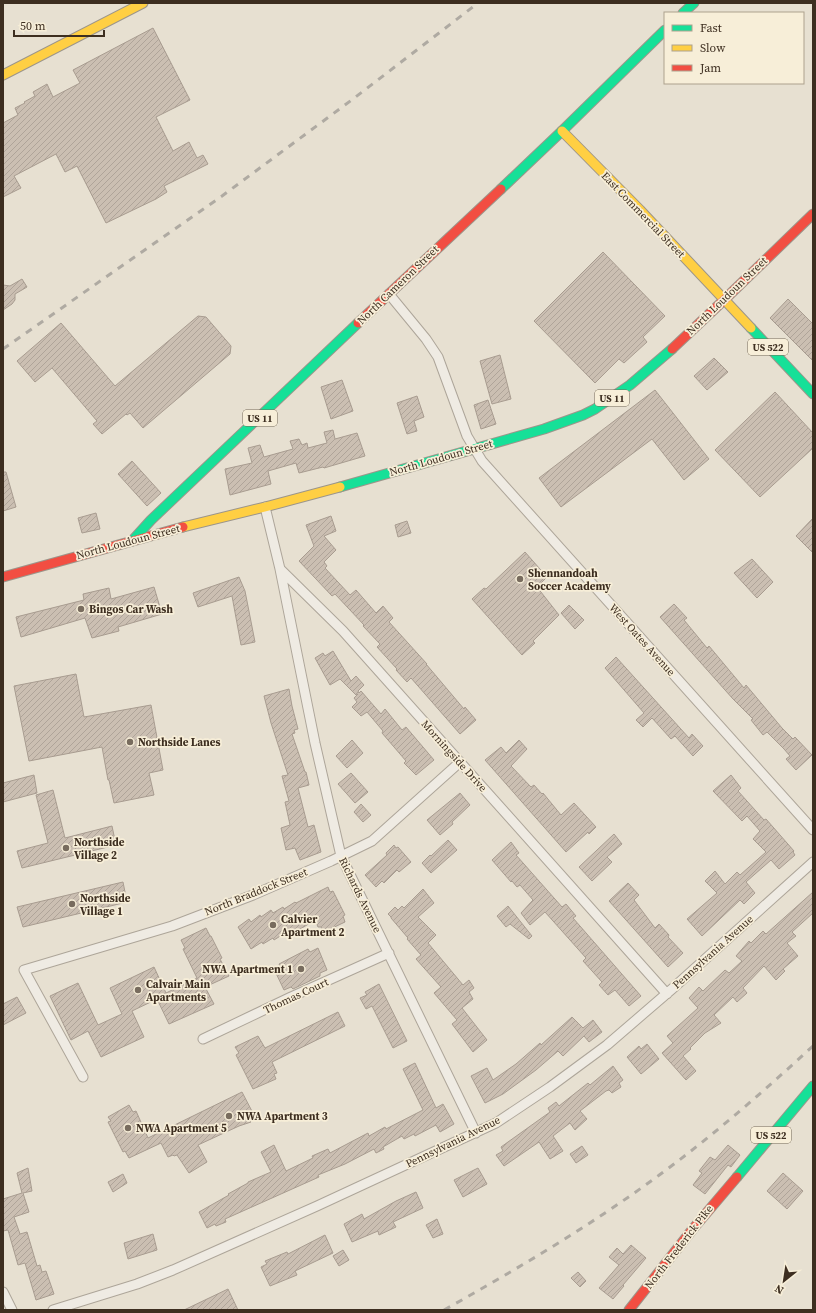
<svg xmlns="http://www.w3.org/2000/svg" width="816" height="1313" font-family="'Source Serif 4',serif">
<defs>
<pattern id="building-hatch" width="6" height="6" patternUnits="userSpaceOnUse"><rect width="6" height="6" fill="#cbbfb2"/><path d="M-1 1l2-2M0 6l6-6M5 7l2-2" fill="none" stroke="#afa499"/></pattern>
</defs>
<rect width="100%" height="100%" fill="#e7e0d1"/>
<path fill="url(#building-hatch)" stroke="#a89c90" d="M153,28L190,100L156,117L173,151L189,142L197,158L203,155L208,164L164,186L167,192L156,199L106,223L77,166L65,172L56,154L14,176L21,188L3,197V123L18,115L15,108L25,103L24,102L35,96L33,92L47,84L53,97L80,83L73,70Z
M603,252L665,316L643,337L647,342L624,363L619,359L595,383L534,321Z
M22,279L27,287L15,294V300L12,304L3,310V285L10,286Z
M788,299L813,324V361L770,318Z
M198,316L206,317L231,346L230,354L143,428L130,413L127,415L126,414L102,434L93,424L97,421L52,368L35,382L17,361L61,323L115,386Z
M500,355L511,399L492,404L480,361Z
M714,358L728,372L707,390L694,376Z
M342,380L353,411L331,419L321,387Z
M655,390L709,459L684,480L652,439L561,507L539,478Z
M775,392L813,433V448L760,497L715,450Z
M417,396L424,417L414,421L417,431L407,434L397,403Z
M488,400L496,424L481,429L474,405Z
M333,430L335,439L357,433L365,456L324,468L323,467L299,473L296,463L268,471L271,484L230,495L225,469L252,463L248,448L260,445L264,457L293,449L290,441L299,439L302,445L307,443L308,448L327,443L324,432Z
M132,461L161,493L147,506L118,474Z
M3,472H6L16,507L3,511Z
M96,513L100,529L82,533L78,518Z
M331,516L336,531L324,536L336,550L324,562L327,566L325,568L350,595L356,590L376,613L383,606L393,618L389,622L427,664H426L464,709L465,707L476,720L460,734L411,678L407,682L396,670L397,669L377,647L380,644L363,626L364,625L335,594L332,596L299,561L314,546L306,525Z
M813,518V553L796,536Z
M407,521L411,533L398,537L395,525Z
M525,552L547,577L537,587L559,615L533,641L535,643L522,655L472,599L484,588L486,589Z
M752,559L773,582L757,598L734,573Z
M239,577L245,591L255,642L241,645L232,596L198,607L193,593Z
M154,587L162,614L118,627L119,631L92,638L85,618L21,637L16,617L84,600L83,594L109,588L111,599Z
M674,604L687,618L684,620L707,648L709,646L744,688L746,685L782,728L793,739L795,737L812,755L796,770L786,759L790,756L784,749L767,732L763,735L751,720L753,719L733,699L660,617Z
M569,605L584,620L575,629L561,613Z
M333,651L351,681L356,676L364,685L358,691L359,693L361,691L381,714L385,709L402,730L406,727L434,760L416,775L404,763L406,761L382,733L383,731L367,712L361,716L352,707L357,702L354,698L358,694L356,695L340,679L330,685L315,658L323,653L325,656Z
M616,657L689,738L692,734L703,746L693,756L675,736L671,739L652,718L643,727L636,720L644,713L605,668Z
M76,674L84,717L151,705L163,770L149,773L154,795L114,803L109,780H108L102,747L29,761L14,686Z
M289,689L292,706L298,729L294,730L295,733L292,734L305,772H306L309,785L298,788L308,827L314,825L321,852L300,860L295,848L286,850L281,828L290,825L285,802L289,801L282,776L288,775L271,723L264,696Z
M352,740L363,753L347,768L336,756Z
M519,740L527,749L511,766L531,787L534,785L542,794L543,793L561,815L574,803L596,827L589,834L588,832L566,852L485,760L501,747L506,753Z
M351,773L368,792L355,803L338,784Z
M34,775L37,793L3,802V783Z
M731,775L741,788L738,791L764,820L766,819L794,851L793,852L795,855L779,869L771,860L746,882L755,893L744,904L740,900L702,936L687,919L717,893L705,881L715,871L725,884L737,872L740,875L766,852L753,839L760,831L747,816L742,821L713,791Z
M53,790L65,838L112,826L116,845L22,868L17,851L48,843L36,795Z
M460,793L470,805L452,822L453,824L440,835L427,820Z
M361,804L371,815L363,822L354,812Z
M614,834L622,844L607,857L612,862L592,881L579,867Z
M448,840L457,850L431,873L422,863L430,855L431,856Z
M511,842L519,853L516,855L562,907L566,904L576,916L573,918L641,996L629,1006L615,990L608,995L599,985L602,982L583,961L586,958L545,912L530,925L521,913L533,900L520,885L517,887L512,881L511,882L492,860Z
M394,845L396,848L398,847L411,862L399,872L397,870L384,883L382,881L376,887L365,875L387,855L386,853Z
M123,882L127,902L23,927L17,907Z
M628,883L639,895L634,900L655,928L659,924L669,935L668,937L683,953L668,967L609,901Z
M328,887L330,892L333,891L345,915L343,916L345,922L324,932L321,927H318L315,920L297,931L296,929L286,935L285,933L274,940L273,938L263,944L262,942L251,949L238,927L249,919L251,922L260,915L261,917L271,910L273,913L283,907L284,909L295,902L296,903Z
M423,889L434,903L418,917L436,935L428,943L463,985L469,980L474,988L469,992L473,999L462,1008L487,1040L473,1052L452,1024L457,1020L434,993L441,987L416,959L421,955L407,939L408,938L391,918V917L388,914L395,907L398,910L402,906L404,908Z
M813,892V913L792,932L796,936L787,943L798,956L783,969L785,971L776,980L764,966L743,988L747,993L737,1002L733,997L714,1015L721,1023L705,1033L690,1048L691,1049L683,1056L696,1071L686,1080L662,1053L673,1043L667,1036L698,1008L689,998L699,987L703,991L725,970L729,973L742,961L736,956L749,941L751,943L763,931L766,934Z
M508,906L532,936L529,939L510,924L506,927L497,916Z
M206,928L210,936H211L222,958L220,959L229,976L205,987L214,1004L169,1024L157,999L132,1011L144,1037L101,1057L88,1031L71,1040L50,996L78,983L98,1025L122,1014L110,988L154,967L166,993L197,978L183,949L185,948L181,940Z
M318,948L327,970L320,973V976L293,989L291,987L284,990L274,969L280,966L279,964L308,949L310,952Z
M379,984L407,1041L393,1048L372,1006L366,1009L360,998L367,995L365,992Z
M17,997L26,1013L3,1025V1004Z
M338,1012L345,1026L272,1062L277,1073L274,1074L276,1079L253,1089L236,1055L239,1053L235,1047L258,1036L265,1048Z
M572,1017L583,1028L593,1020L602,1032L589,1042L584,1036L563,1056L558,1051L536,1070L503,1094L485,1103L471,1076L487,1068L493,1080L516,1064L540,1043L541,1045Z
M647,1044L659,1059L641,1074L627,1057L639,1046L641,1049Z
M415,1063L436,1108L443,1104L454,1124L440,1132L436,1125L415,1136L414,1134L404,1139L402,1136L383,1147L384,1149L376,1153L374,1149L345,1164L318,1175L319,1177L225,1219L226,1222L216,1226L215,1224L207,1228L199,1212L229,1195L228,1194L248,1183V1182L271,1172L261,1152L274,1145L286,1171L313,1158L312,1156L328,1149L330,1153L368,1133L369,1136L385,1127L386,1129L423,1110L403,1069Z
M613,1066L623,1080L619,1083L621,1087L612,1093L609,1090L606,1091L580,1111L587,1119L575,1130L570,1123L553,1136L563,1151L550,1159L539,1142L504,1166L496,1155L503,1151L501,1147L550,1112L548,1108L556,1102L559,1106L588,1083L590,1085Z
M242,1092L255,1117L249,1119L251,1122L239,1126L198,1145L207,1162L189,1173L177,1155L174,1156L173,1155L168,1157L161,1143L129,1158L125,1151L123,1152L108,1122L111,1121L108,1117L129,1105L133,1112L136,1111L148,1138Z
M728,1145L740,1155L731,1167L728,1165L705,1194L693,1185L702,1173L699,1171L710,1157L715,1160Z
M582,1146L588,1155L576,1163L570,1154Z
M28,1168L32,1191L23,1193L29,1212L14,1217L20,1234L27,1232L37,1266L40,1265L42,1272L46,1271L54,1294L36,1300L25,1263L18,1265L8,1230L3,1231V1199L22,1193L17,1173Z
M478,1168L487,1184L463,1197L454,1180Z
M783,1173L803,1191L787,1209L767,1191Z
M123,1174L127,1183L113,1192L108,1182Z
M416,1192L423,1208L393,1222L396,1227L379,1235L378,1231L352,1242L344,1224L362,1214L364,1219L396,1201Z
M437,1219L443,1234L433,1238L426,1225Z
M153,1234L157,1250L128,1259L124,1243Z
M325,1235L333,1253L295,1271L297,1275L270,1286L261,1267L267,1264L265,1261L287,1252L288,1254Z
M631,1245L646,1258L623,1285L624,1286L613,1299L599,1288L619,1265L609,1257L617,1248L623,1254Z
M343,1250L349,1260L339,1266L333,1256Z
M578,1272L586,1281L580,1287L571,1278Z
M228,1289L238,1310H184Z"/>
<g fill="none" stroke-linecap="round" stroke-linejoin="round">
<g stroke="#ada599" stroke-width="11">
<path id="street" d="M389,294L426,339L438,357L467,436L482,461L813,830
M265,507L280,569L343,631L667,994
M280,569L315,743L341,856L476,1133
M203,1039L291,997L389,953
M83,1077L24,970L172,926L253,895L331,861L372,841L459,763
M3,1292L12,1310
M53,1310L137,1284L173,1270L317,1206L496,1123L550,1087L607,1045L672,989L813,862"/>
</g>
<g stroke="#9c958a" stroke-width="11">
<path id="fast" d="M683,13L694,3
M501,189L562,131L665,30
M751,328L813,394
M340,487L544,429L583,415L595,409L630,385L672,349
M132,541L151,520L358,323
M737,1177L813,1086"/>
</g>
<g stroke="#9c958a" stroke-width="11">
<path id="slow" d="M3,75L143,3
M562,131L640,210L751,328
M183,527L265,507L340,487"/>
</g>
<g stroke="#9c958a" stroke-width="11">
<path id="jam" d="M724,300L813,214
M358,323L501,189
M672,349L724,300
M3,577L183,527
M629,1310L692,1230L737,1177"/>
</g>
<use href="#street" stroke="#efebe3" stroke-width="9"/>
<use href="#fast" stroke="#16e098" stroke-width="9"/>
<use href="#slow" stroke="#ffcf43" stroke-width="9"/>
<use href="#jam" stroke="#f24e42" stroke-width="9"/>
<path stroke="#afaaa2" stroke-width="3" stroke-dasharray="7 7" stroke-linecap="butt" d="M3,349L222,196L353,99L478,3
M444,1310C519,1268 593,1224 662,1173C715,1134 765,1090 813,1046"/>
</g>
<g fill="#786c5e" stroke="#f7eed8" stroke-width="1.5">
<circle cx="520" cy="579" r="4"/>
<circle cx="81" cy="609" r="4"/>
<circle cx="130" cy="742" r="4"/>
<circle cx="66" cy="848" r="4"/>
<circle cx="72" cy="904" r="4"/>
<circle cx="273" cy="925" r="4"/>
<circle cx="301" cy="969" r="4"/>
<circle cx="138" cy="990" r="4"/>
<circle cx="229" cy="1116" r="4"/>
<circle cx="128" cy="1128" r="4"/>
</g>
<g text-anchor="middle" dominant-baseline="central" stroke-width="3.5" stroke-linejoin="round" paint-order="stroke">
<g fill="#f7eed8" stroke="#756857" stroke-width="1">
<rect x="748" y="339" width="40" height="16" rx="3"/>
<rect x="595" y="390" width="34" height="16" rx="3"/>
<rect x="243" y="410" width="34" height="16" rx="3"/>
<rect x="751" y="1127" width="40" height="16" rx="3"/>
</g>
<g font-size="10" font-weight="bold" fill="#3d2e20">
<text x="768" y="347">US 522</text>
<text x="612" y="398">US 11</text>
<text x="260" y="418">US 11</text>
<text x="771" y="1135">US 522</text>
</g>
<g font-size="11" fill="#3d2e20" stroke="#f7eed8">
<text transform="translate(643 215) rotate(46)">East Commercial Street</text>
<text transform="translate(398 285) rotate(-44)">North Cameron Street</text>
<text transform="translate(727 296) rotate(-44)">North Loudoun Street</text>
<text transform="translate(441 458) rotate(-16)">North Loudoun Street</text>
<text transform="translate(128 542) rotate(-15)">North Loudoun Street</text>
<text transform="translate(642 640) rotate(48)">West Oates Avenue</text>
<text transform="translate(454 756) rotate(48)">Morningside Drive</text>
<text transform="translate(256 892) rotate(-22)">North Braddock Street</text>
<text transform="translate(360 895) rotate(64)">Richards Avenue</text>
<text transform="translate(713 952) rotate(-42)">Pennsylvania Avenue</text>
<text transform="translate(296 996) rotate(-25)">Thomas Court</text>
<text transform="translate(453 1142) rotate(-26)">Pennsylvania Avenue</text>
<text transform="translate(679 1247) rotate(-52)">North Frederick Pike</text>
</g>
<g font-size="11" font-weight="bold" fill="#3d2e20" stroke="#f7eed8" text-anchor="start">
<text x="528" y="573">Shennandoah<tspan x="528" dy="13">Soccer Academy</tspan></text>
<text x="89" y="609">Bingos Car Wash</text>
<text x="138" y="742">Northside Lanes</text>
<text x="74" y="842">Northside<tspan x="74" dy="13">Village 2</tspan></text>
<text x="80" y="898">Northside<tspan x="80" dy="13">Village 1</tspan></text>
<text x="281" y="919">Calvier<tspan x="281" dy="13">Apartment 2</tspan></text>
<text x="293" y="969" text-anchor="end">NWA Apartment 1</text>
<text x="146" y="984">Calvair Main<tspan x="146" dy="13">Apartments</tspan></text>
<text x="237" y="1116">NWA Apartment 3</text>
<text x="136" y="1128">NWA Apartment 5</text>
</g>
</g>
<rect width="816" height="1313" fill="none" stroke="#3d2e20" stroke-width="8"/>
<rect x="664" y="12" width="140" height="72" fill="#f7eed8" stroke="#ada18e"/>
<rect x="672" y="25" width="20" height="6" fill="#16e098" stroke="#ada18e"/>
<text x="700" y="32" font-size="12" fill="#3d2e20">Fast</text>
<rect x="672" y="45" width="20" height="6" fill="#ffcf43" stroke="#ada18e"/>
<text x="700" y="52" font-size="12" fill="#3d2e20">Slow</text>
<rect x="672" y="65" width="20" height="6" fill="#f24e42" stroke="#ada18e"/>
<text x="700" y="72" font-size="12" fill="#3d2e20">Jam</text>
<g transform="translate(784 1281) rotate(210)" stroke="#f7eed8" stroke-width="3" paint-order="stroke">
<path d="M0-3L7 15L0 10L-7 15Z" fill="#3d2e20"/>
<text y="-6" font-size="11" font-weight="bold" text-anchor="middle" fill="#3d2e20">N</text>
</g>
<path d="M14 30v6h90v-6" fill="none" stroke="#3d2e20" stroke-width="2"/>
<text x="20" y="30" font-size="12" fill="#3d2e20" stroke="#f7eed8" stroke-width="3" paint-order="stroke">50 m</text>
</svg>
